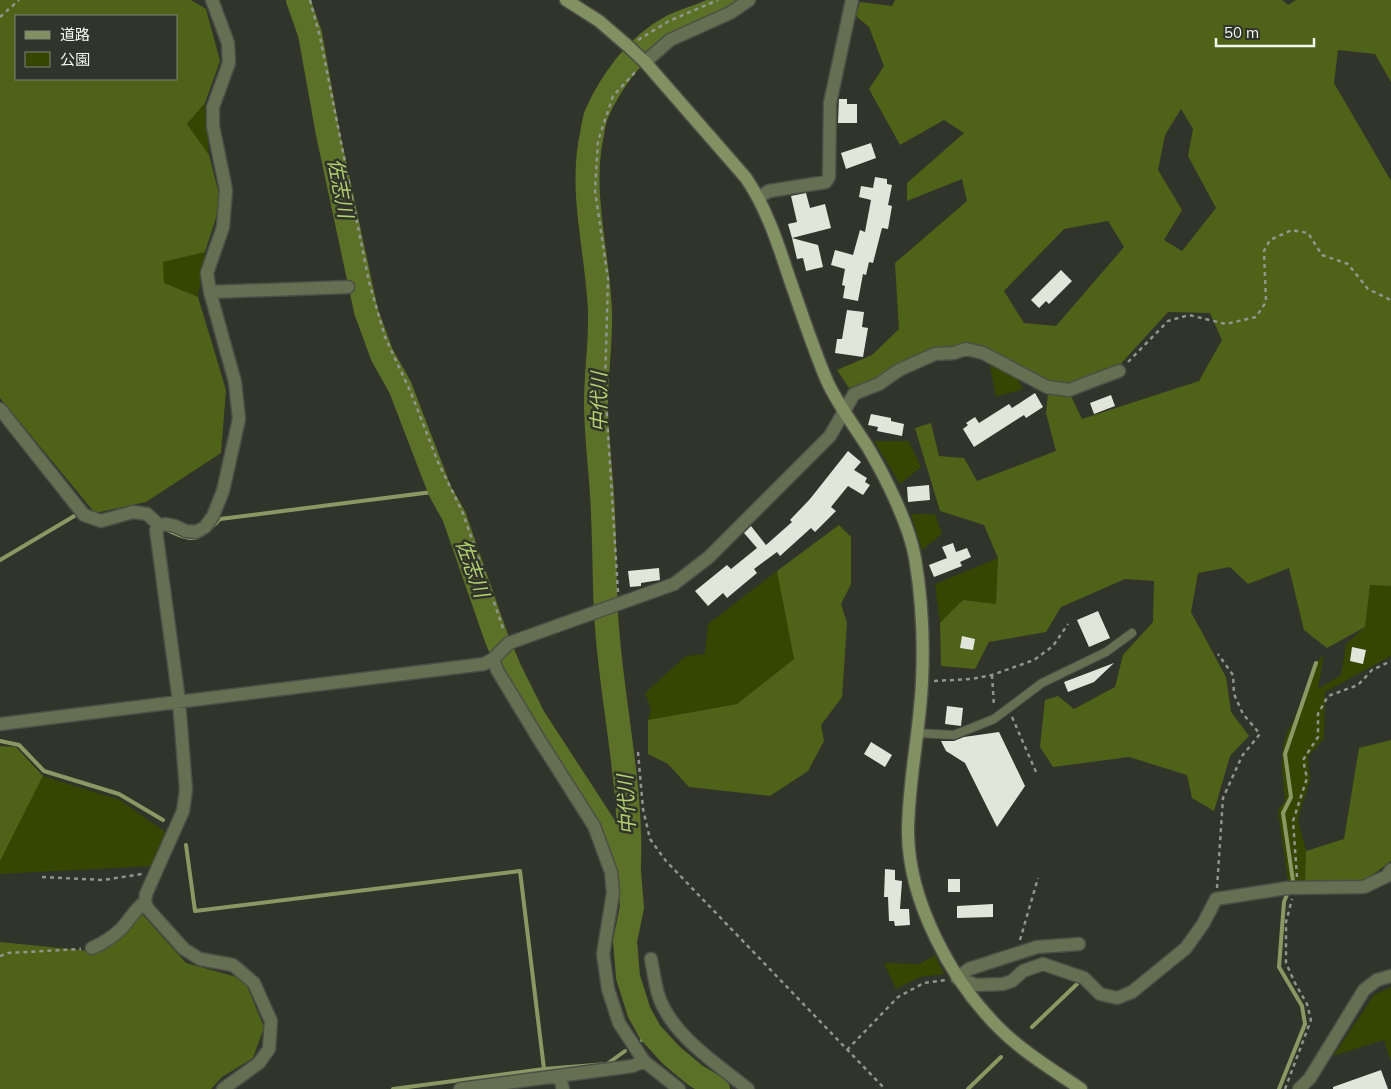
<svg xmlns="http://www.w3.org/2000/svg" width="1391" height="1089" font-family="Mulish,'Noto Sans JP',sans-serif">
<rect width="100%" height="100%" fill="#30342b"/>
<path fill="#354600" d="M205,103L209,155L187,124Z
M205,252L198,297L164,284L163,262Z
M990,366L1014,372L1023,389L996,397Z
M874,441H909L921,467L900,484Z
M911,514H935L942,534L922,550Z
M998,558L996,604L963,600L940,623L935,584Z
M777,571L794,659L737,704L648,720L651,709L645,693L686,656L705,654L708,624Z
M1370,584L1391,586V656L1325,692L1324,739L1308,756L1310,780L1298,819L1306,851L1305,881H1288L1278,810L1285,801C1283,776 1277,746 1292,724L1316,663L1324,654L1318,689L1341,675L1346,644L1365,627Z
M43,776L120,800L168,834L153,866L0,874V861Z
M935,955L944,974L920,977L896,989L884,963L919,964Z
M1391,987V1062L1384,1040L1333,1056L1374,995Z"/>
<path fill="#4e6318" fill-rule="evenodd" d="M0,0H191L206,9L220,61L205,103L187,124L209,155L221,202L205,252L163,262L164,283L198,297L226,390L221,453L146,502L95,513L0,398ZM16,16H176V79H16Z
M895,0H1282L1288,5L1296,0H1391V82L1375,54L1338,50L1334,83L1391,181V586L1370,585L1365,627L1327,648L1304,630L1289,568L1248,584L1230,567L1198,573L1191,612L1226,677L1231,712L1249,736L1230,756L1214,811L1192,798L1187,775L1129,757L1053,767L1040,747L1045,700L1058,696L1074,709L1115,687L1123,655L1153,622L1154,581L1125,579L1061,607L1046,632L989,642L975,669L941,666L940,623L963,600L996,604L998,558L984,525L940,511L915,428L931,423L939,456L964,458L977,481L1056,451L1046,413L1049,383L973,343L932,348L872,382L849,388L837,370L872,355L899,329L895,263L967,201L962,179L907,201V183L964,133L944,120L900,145L869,89L884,66L869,27L856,16L860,2L892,6ZM1181,109L1193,129L1188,156L1216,208L1182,251L1164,240L1182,210L1158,170L1165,135ZM1108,221L1124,247L1056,326L1024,323L1004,291L1064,229ZM1168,312L1210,313L1222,340L1199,381L1082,419L1066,386L1117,368Z
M839,525L851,537V584L841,604L847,623L842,697L821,725L824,741L808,771L770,796L689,787L668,764L648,754V720L737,704L794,659L777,571Z
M1391,740V861L1366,880L1305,881L1306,851L1344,839L1359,748Z
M0,746L16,747L43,776L0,861Z
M142,914L186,963L244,979L264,1027L253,1058L222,1077L211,1089H0V942L100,952Z"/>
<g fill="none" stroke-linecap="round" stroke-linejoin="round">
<path stroke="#8a9964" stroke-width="4" d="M167,530C196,543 198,541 220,519L440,491
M0,560L76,515L80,516
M0,741L19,745L44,771L119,794L163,820
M186,845L195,911L520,871L544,1069L607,1064L625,1051
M1291,885L1293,881L1283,813L1291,797L1285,754L1316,663
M1032,1027L1077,984
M642,1040L650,1032
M393,1089L544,1069
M968,1089L1001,1057
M1279,1089L1305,1024L1302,1006L1279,967L1284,902L1288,892"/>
<path stroke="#5c7128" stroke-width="24" d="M298,0L310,34L328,134L366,311L382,355L400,387L440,491L454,516L496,637L509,668L534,718L616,844L629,872L632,907L625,941L628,977L639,1012L650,1032L671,1055L695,1075L718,1089
M629,867C632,787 613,708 607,628C604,591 605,553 603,515C602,477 596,439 596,402C596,372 601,342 600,312C598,253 579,192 592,134C593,128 594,121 596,115C611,81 637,45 671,27C691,17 713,14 731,0"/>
</g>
<path fill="#e1e5da" d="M839,99H847V104H857V123H838Z
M871,143L876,158L846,169L841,153Z
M875,177L887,179V184L892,185L888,205L892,206L888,229L882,228L873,263L869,262L866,275L863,274L858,301L843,298L845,286L842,285L845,269L831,265L835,250L853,255L860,230L865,232L871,200L859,197L861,186L873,188Z
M806,193L810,208L825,204L831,228L792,238L788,224L797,222L791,196Z
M792,238L818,245L823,267L806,271L803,258L797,259Z
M1061,270L1072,281L1049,304L1046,301L1039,308L1031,300Z
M847,310L864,312L862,327L868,328L863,357L835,353L837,339H842Z
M1035,393L1043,407L1026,418L1024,415L974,447L963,429L968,425L966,423L975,417L979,423L1009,404L1012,408Z
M1111,395L1115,406L1094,414L1090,403Z
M871,414L891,418V421L904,424L902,436L877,431L878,427L868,425Z
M848,451L861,462L854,470L867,478L865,482L870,485L863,495L848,486L831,507L836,511L815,532L811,528L780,556L777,552L754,569L757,573L727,598L723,593L708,606L695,591L727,565L731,569L757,548L744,533L751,526L766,545L792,522L790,520L810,499Z
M929,485L930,500L908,502L907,487Z
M953,543L956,552L967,548L971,557L960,562L962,566L934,577L929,565L947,558L942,547Z
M659,568L660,580L641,583V586L630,587L628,571Z
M1098,611L1110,638L1089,647L1077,620Z
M962,636L975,639L973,650L960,648Z
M1352,647L1366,650L1363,664L1350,661Z
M1114,663L1094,682L1068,692L1064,682Z
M947,706L963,708L961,726L945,724Z
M999,732L1025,786L997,827L965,763L946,751L941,741H954L964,737Z
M871,742L892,755L885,767L864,754Z
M885,869L895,870V880L902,881L900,909H909L910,925L895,926L894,921H889L888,897H884Z
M948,879H960V892H948Z
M993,904V917L957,918V906Z
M1381,1070L1388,1089H1333V1087Z"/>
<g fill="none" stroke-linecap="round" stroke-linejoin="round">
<g stroke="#4b4f47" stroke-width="10">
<path id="lane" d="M916,733L954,735L994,719L1042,683L1106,652L1132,633"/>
</g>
<g stroke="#4b4f47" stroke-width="15">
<path id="street" d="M212,0L228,43L229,63L213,107V126L226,190L223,227L207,273L210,292L235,382L239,419L223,491L213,516L205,527L196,532L186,531L175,526L165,524L160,526L156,530L179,701L186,790L183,811L146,894L145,902L148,909L184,949L200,959L233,965L254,983L271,1021L269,1049L259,1063L223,1089
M645,62L670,40L730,13L749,0
M759,197L769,191L826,182L829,177L830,103L852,0
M210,292L348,287
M0,409L84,515L101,521L133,512L147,514L160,526
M493,659L497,670L540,741L594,826L611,872L613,893L603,954L608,989L619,1023L644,1061L679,1089
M0,724L484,664L493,659L509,643L674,584L709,557L830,436L854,394L879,384L899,370L935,354L954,353L966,349L983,353L1047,387L1069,390L1119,371
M92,948C103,943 113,937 122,928C130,919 135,909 145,902
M651,959C653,970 655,983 658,994C670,1034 717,1064 748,1089
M957,978L976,985L1003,984L1012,981L1023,971L1043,964L1084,978L1100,994L1117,998L1132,992L1186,948L1203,924L1216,899L1287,888L1364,887L1387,876L1391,870
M957,978L969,969L1037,947L1079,944
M559,1076L563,1089
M460,1089L633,1066L644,1061
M1299,1089L1310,1078L1364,990L1377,980L1391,976"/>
</g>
<g stroke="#4b4f47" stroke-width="15">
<path id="secondary" d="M566,0L599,21L628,46L645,62L746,178C767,209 778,244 790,280C802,314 813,348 827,381C838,405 853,424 867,446C885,476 909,524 915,558C922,599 924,640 922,681C920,731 908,782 908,833C909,902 951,980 999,1028C1023,1052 1053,1070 1081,1089"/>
</g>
<path stroke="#92958e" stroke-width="2.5" stroke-dasharray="4 4" stroke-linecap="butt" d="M310,0L320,37L369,282L385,337L411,393L438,462L462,511L504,631
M0,17L19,0
M638,40L669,21L718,0
M1128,362L1168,321L1189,315L1226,324L1256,317L1266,302L1264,251L1270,240L1292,230L1308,233L1322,255L1348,264L1368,289L1391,300
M618,592L605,385L608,279L595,191L598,141L613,96L637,70
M992,675L994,706
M934,681L971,679L992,675L1034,660L1053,646L1068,624
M1012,717L1036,772
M638,752L643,809L650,839L666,861L885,1089
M42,877L103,880L142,874
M1297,877L1293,821L1307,778L1303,760L1318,737V714L1328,696L1358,685L1372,670L1391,661
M1217,888L1223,798L1242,756L1260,734L1243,714L1234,694L1233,675L1218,654
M1020,940L1038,878
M0,956L8,953L81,949
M847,1050L898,997L924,983L946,980
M1285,1089L1311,1020L1307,1004L1295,983L1286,963V922L1292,899"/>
<use href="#lane" stroke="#656f52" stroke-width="8"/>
<use href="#street" stroke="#656f52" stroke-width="12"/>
<use href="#secondary" stroke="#819162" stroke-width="12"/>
</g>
<g text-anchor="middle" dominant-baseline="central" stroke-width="5" stroke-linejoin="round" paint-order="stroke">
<g font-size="20" font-style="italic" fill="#b2d16e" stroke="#30342b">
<text transform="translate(341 188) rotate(79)">佐志川</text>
<text transform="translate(598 402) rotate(-90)">中代川</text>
<text transform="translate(473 568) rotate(70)">佐志川</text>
<text transform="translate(626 805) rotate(-93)">中代川</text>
</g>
</g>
<rect x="15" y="15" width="162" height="65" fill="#30342b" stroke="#7e827a"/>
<rect x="25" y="31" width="25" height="8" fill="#819162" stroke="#7e827a"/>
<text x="60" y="40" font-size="15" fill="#f4f6f0">道路</text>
<rect x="25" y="52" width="25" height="15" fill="#354600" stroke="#7e827a"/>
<text x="60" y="65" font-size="15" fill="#f4f6f0">公園</text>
<path d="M1216 38v8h98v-8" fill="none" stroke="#f4f6f0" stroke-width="2.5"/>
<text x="1224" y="38" font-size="15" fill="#f4f6f0" stroke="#30342b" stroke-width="4" paint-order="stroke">50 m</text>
</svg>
